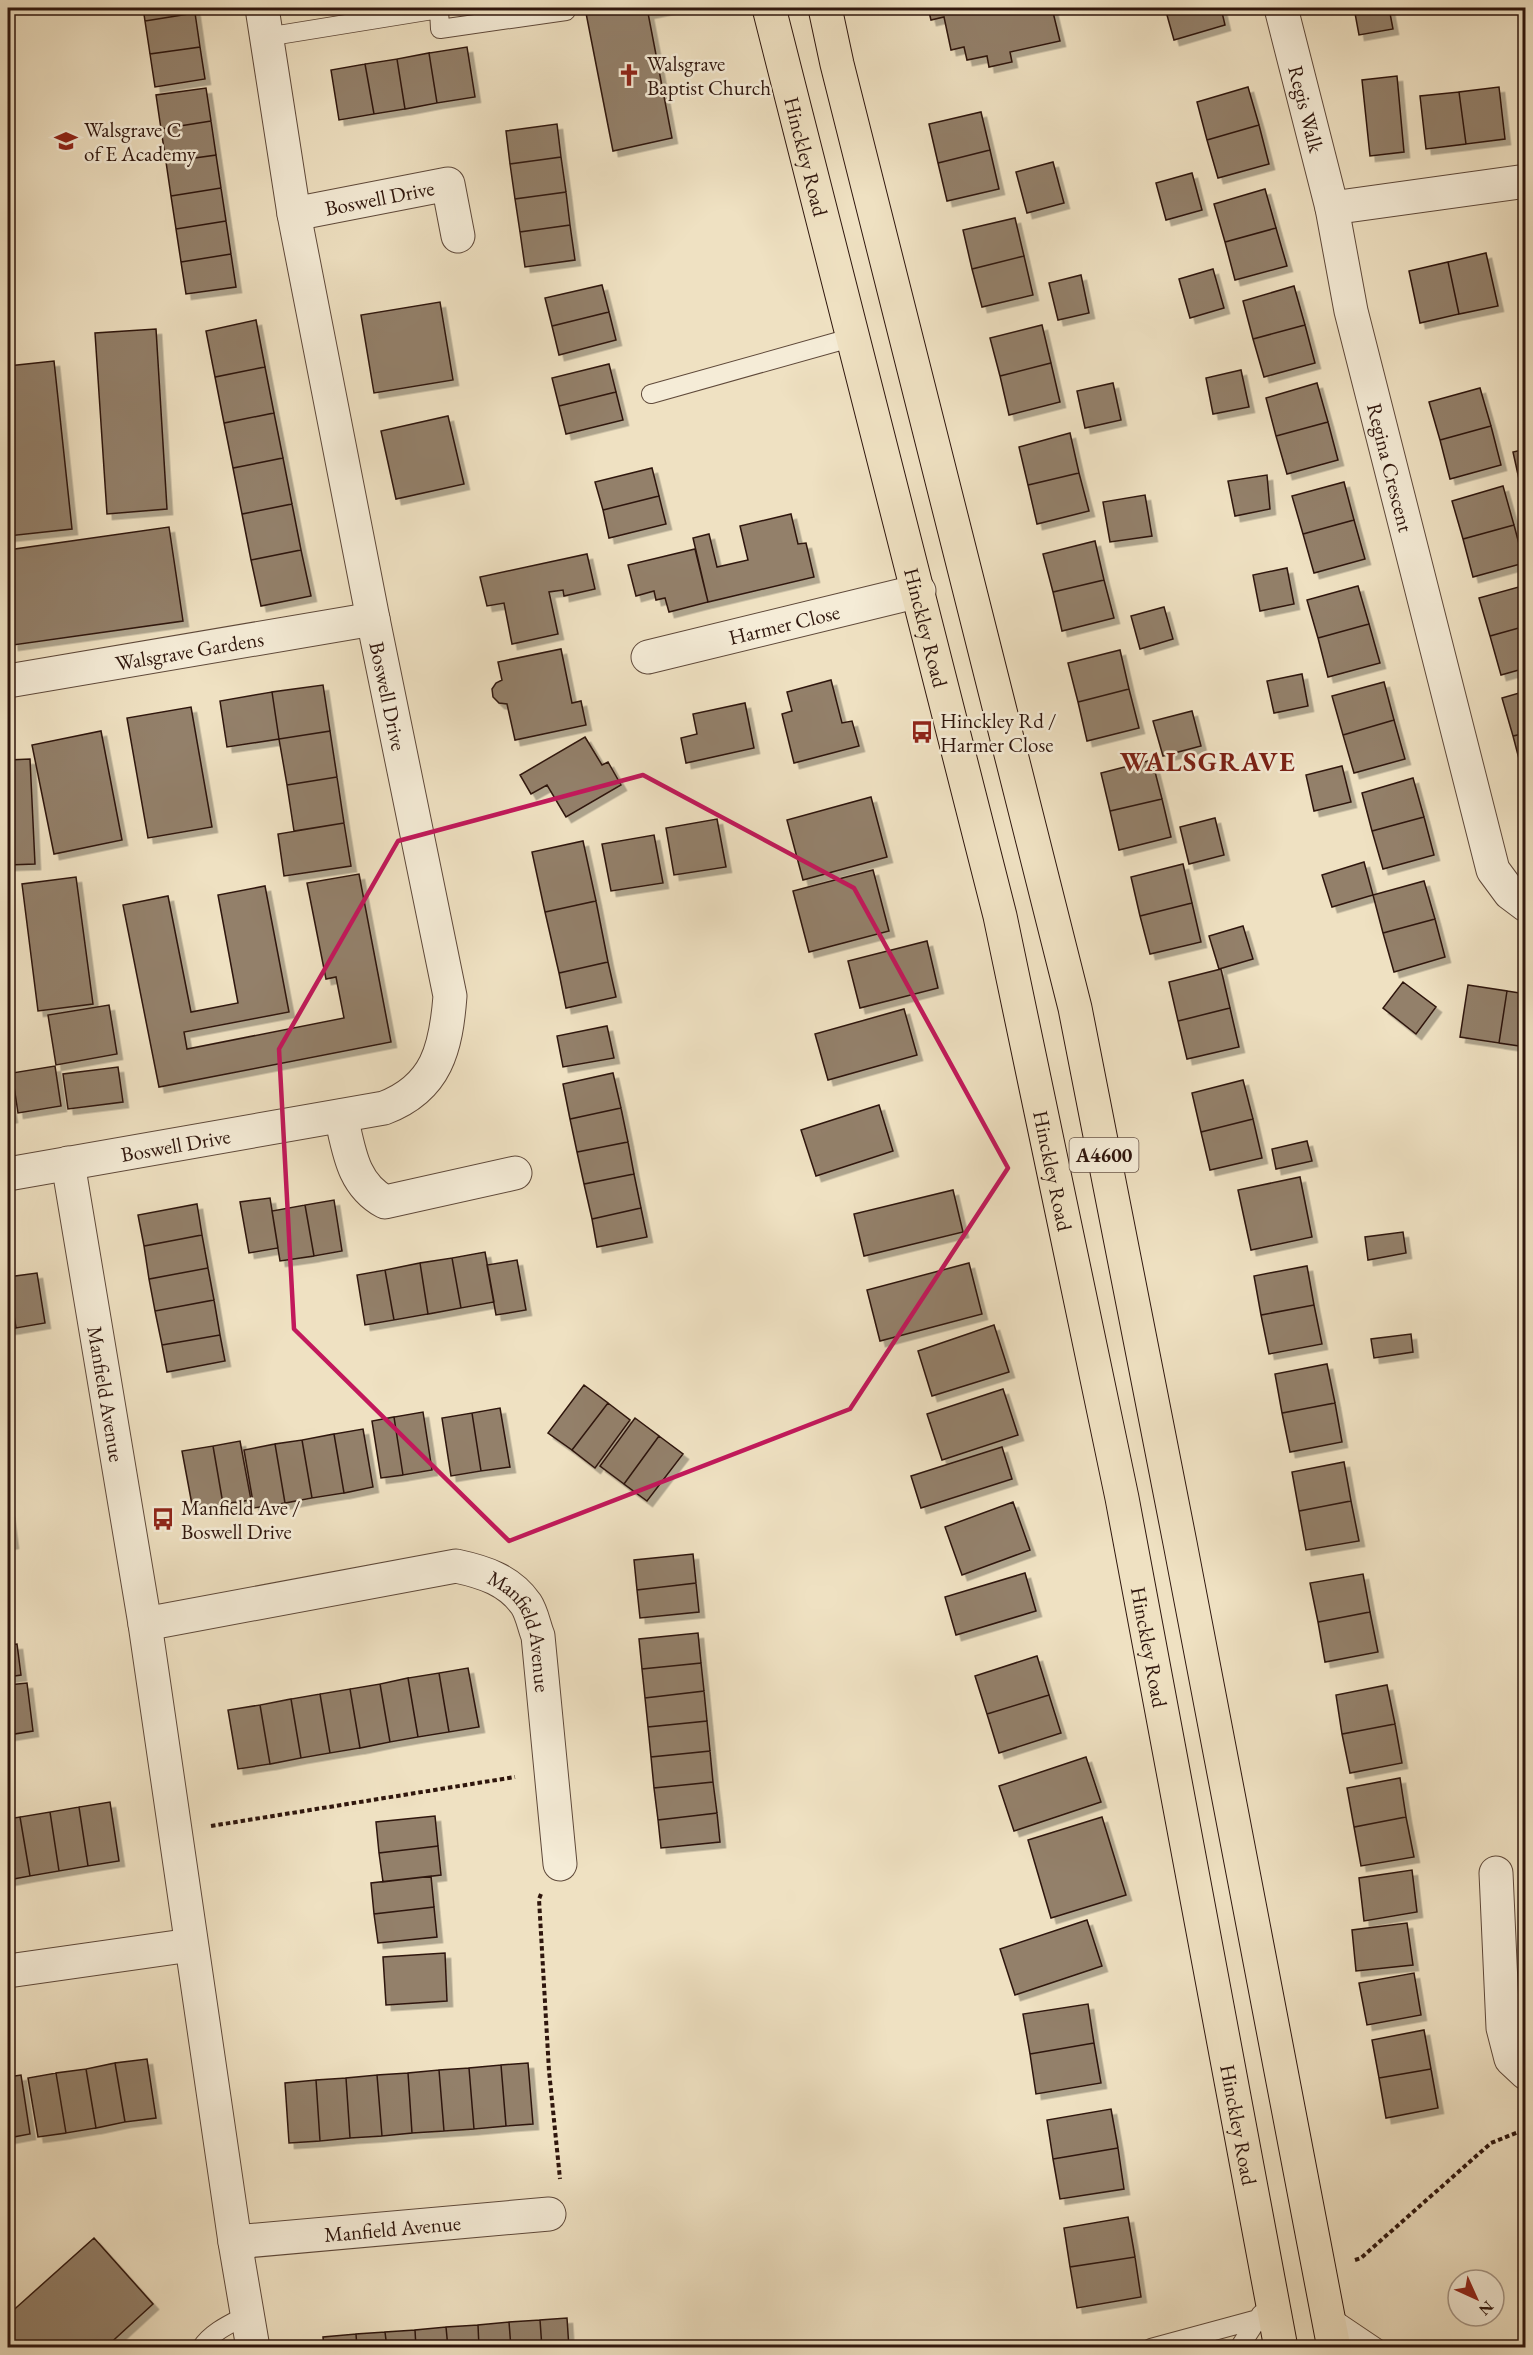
<svg xmlns="http://www.w3.org/2000/svg" width="1533" height="2355" font-family="'EB Garamond',serif">
<defs>
<filter id="shadow"><feDropShadow dx="5.5" dy="5.5" stdDeviation="0" flood-color="#0004"/></filter>
</defs>
<rect width="100%" height="100%" fill="#efe1c2"/>
<filter id="stains"><feTurbulence type="fractalNoise" baseFrequency=".00333" numOctaves="4"/><feColorMatrix values="0 0 0 0 .2 0 0 0 0 .09 0 0 0 0 .02 0 0 0 .5 -.17"/></filter>
<radialGradient id="worn" r=".72"><stop offset=".6" stop-color="#630" stop-opacity="0"/><stop offset="1" stop-color="#630" stop-opacity=".3"/></radialGradient>
<path fill="#93806b" stroke="#2f160d" stroke-width="1.5" filter="url(#shadow)" d="M143,8H194L195,13L145,21Z
M585,8H672L648,13L672,138L613,151Z
M928,8H983L985,14L1014,8H1052L1060,41L1010,52L1012,62L989,67L987,56L967,60L964,47L951,50L944,17L931,20Z
M1165,8H1221L1225,25L1174,40Z
M1354,8H1389L1393,29L1359,35Z
M195,13L200,47L150,54L145,21Z
M200,47L205,79L155,87L150,54Z
M467,47L475,97L437,103L429,53Z
M429,53L437,103L405,109L397,59Z
M397,59L405,109L374,114L365,64Z
M365,64L374,114L339,120L331,70Z
M1397,76L1404,152L1370,156L1362,80Z
M1526,81V132L1520,82Z
M1248,87L1259,125L1207,140L1197,102Z
M1499,87L1505,139L1466,144L1459,92Z
M206,88L211,121L161,129L156,95Z
M1459,92L1466,144L1426,149L1420,96Z
M981,112L990,150L938,163L929,124Z
M211,121L216,155L166,162L161,129Z
M557,124L561,157L510,164L506,131Z
M1259,125L1269,164L1218,178L1207,140Z
M990,150L999,189L947,201L938,163Z
M216,155L221,188L171,196L166,162Z
M561,157L566,192L515,199L510,164Z
M1053,162L1064,203L1027,213L1016,172Z
M1192,173L1202,210L1166,220L1156,183Z
M221,188L226,221L176,229L171,196Z
M1265,189L1276,228L1225,242L1214,204Z
M566,192L570,225L520,232L515,199Z
M1015,218L1024,256L972,269L963,230Z
M226,221L231,254L181,262L176,229Z
M570,225L575,260L525,267L520,232Z
M1276,228L1287,266L1235,280L1225,242Z
M1486,253L1498,306L1459,314L1448,262Z
M231,254L236,287L186,294L181,262Z
M1024,256L1033,295L982,307L972,269Z
M1448,262L1459,314L1420,323L1409,271Z
M1213,269L1224,308L1190,318L1179,279Z
M1081,275L1089,313L1058,320L1049,283Z
M602,285L609,312L552,326L545,298Z
M1294,286L1305,325L1253,339L1243,301Z
M440,302L453,380L374,393L361,315Z
M609,312L616,340L559,355L552,326Z
M256,320L265,367L215,377L206,331Z
M1042,325L1051,363L1000,376L990,338Z
M1305,325L1315,363L1264,377L1253,339Z
M156,329L167,509L107,514L95,333Z
M54,361L72,529L8,536V366Z
M1051,363L1060,402L1009,415L1000,376Z
M609,364L616,392L559,406L552,378Z
M265,367L274,413L224,423L215,377Z
M1241,370L1249,407L1213,414L1206,378Z
M1113,383L1121,420L1085,428L1077,391Z
M1317,383L1328,422L1276,436L1266,398Z
M1480,388L1491,426L1440,440L1429,402Z
M616,392L623,420L566,434L559,406Z
M274,413L283,458L233,468L224,423Z
M448,416L464,484L396,499L381,431Z
M1328,422L1338,460L1287,474L1276,436Z
M1491,426L1501,465L1450,479L1440,440Z
M1070,433L1079,473L1028,485L1019,447Z
M1526,449V487L1521,488L1513,452Z
M283,458L292,504L242,514L233,468Z
M652,468L659,496L603,510L595,482Z
M1079,473L1089,511L1037,524L1028,485Z
M1267,475L1270,509L1235,516L1228,481Z
M1344,482L1354,520L1303,534L1292,496Z
M1503,486L1514,525L1463,539L1452,501Z
M1145,495L1152,536L1110,542L1103,502Z
M659,496L666,524L609,538L603,510Z
M292,504L301,550L251,560L242,514Z
M791,514L798,544L806,543L814,577L708,602L693,538L709,534L717,567L748,560L740,526Z
M1354,520L1365,559L1314,573L1303,534Z
M1514,525L1524,563L1473,577L1463,539Z
M169,527L183,621L13,645L8,604V550Z
M1095,541L1104,580L1053,592L1043,554Z
M695,549L708,602L669,612L665,598L656,600L654,591L636,596L628,565Z
M301,550L311,596L261,606L251,560Z
M587,554L595,589L564,596L563,590L549,592L558,634L512,644L504,603L487,606L480,577Z
M1287,568L1294,604L1260,611L1253,575Z
M1104,580L1114,618L1062,631L1053,592Z
M1526,585V626L1490,636L1479,598Z
M1358,586L1369,624L1318,638L1307,600Z
M1164,607L1173,639L1140,649L1131,616Z
M1369,624L1380,663L1328,677L1318,638Z
M1526,626V668L1501,675L1490,636Z
M561,649L572,703L581,701L586,725L515,740L507,704L499,703L493,697L492,689L496,683L502,680L498,662Z
M1120,650L1129,689L1078,702L1068,663Z
M1302,674L1308,706L1274,713L1267,681Z
M831,680L842,723L852,721L859,746L794,763L782,714L792,711L787,692Z
M1384,682L1394,720L1343,735L1332,696Z
M323,685L330,731L279,739L272,692Z
M1129,689L1139,728L1087,741L1078,702Z
M1526,691V733L1513,736L1502,698Z
M272,692L279,739L227,747L220,701Z
M745,703L754,748L686,763L681,738L697,734L693,714Z
M191,707L212,827L148,838L127,718Z
M1192,711L1201,746L1163,756L1153,721Z
M1394,720L1405,759L1354,773L1343,735Z
M101,731L122,840L54,854L32,745Z
M330,731L337,777L287,785L279,739Z
M1526,733V774H1523L1513,736Z
M585,737L602,765L608,762L621,785L566,817L547,785L531,794L520,775Z
M30,759L35,864L8,865V760Z
M1152,760L1162,799L1110,811L1101,773Z
M1342,766L1351,802L1314,811L1306,775Z
M337,777L344,823L294,831L287,785Z
M1413,778L1424,817L1372,831L1362,793Z
M871,797L887,857L803,880L787,820Z
M1526,798V825L1519,800Z
M1162,799L1171,837L1119,850L1110,811Z
M1424,817L1434,855L1383,869L1372,831Z
M1215,818L1224,855L1189,864L1180,827Z
M717,819L726,867L674,875L666,828Z
M344,823L351,866L284,876L278,834Z
M654,835L663,883L611,891L602,844Z
M583,841L596,901L545,912L532,852Z
M1364,862L1373,895L1332,907L1322,875Z
M1183,864L1192,903L1140,916L1131,877Z
M873,870L889,931L809,952L793,891Z
M359,874L391,1042L159,1087L123,905L168,896L191,1012L238,1003L218,895L265,886L289,1012L184,1032L187,1049L344,1018L336,977L326,979L307,883Z
M76,877L93,1004L38,1011L22,884Z
M1424,881L1435,919L1383,933L1373,895Z
M596,901L608,962L559,973L545,912Z
M1192,903L1201,942L1150,954L1140,916Z
M1435,919L1445,957L1394,972L1383,933Z
M1243,926L1253,959L1219,969L1209,936Z
M927,941L938,988L860,1008L848,961Z
M608,962L616,997L566,1008L559,973Z
M1221,969L1230,1008L1178,1021L1169,982Z
M1403,982L1436,1007L1416,1034L1383,1008Z
M1468,985L1507,991L1499,1043L1460,1037Z
M1507,991L1526,994V1047L1499,1043Z
M109,1005L117,1054L56,1065L48,1015Z
M1230,1008L1239,1047L1187,1059L1178,1021Z
M904,1009L917,1055L828,1080L815,1034Z
M607,1026L614,1058L563,1067L557,1036Z
M55,1066L61,1106L18,1113L12,1073Z
M118,1067L123,1102L68,1109L63,1074Z
M613,1073L621,1108L570,1119L563,1084Z
M1243,1080L1253,1119L1201,1132L1192,1093Z
M8,1094L12,1117L8,1118Z
M879,1105L893,1151L816,1176L801,1130Z
M621,1108L628,1142L577,1152L570,1119Z
M1253,1119L1262,1158L1210,1170L1201,1132Z
M1307,1141L1312,1161L1276,1169L1272,1149Z
M628,1142L634,1174L584,1184L577,1152Z
M634,1174L641,1208L592,1219L584,1184Z
M1300,1177L1312,1237L1251,1250L1238,1190Z
M953,1190L963,1232L864,1256L854,1214Z
M270,1198L278,1248L249,1253L240,1202Z
M334,1200L342,1251L314,1256L305,1205Z
M197,1204L202,1235L144,1246L138,1215Z
M305,1205L314,1256L280,1261L272,1211Z
M641,1208L647,1237L597,1247L592,1219Z
M1403,1232L1406,1253L1368,1260L1365,1237Z
M202,1235L208,1268L149,1279L144,1246Z
M485,1252L494,1302L461,1308L452,1258Z
M452,1258L461,1308L428,1314L420,1263Z
M517,1260L526,1310L496,1315L487,1265Z
M420,1263L428,1314L394,1320L385,1270Z
M969,1263L982,1314L880,1341L867,1290Z
M1307,1266L1314,1305L1261,1315L1254,1276Z
M208,1268L214,1300L155,1311L149,1279Z
M385,1270L394,1320L365,1325L357,1275Z
M37,1273L45,1323L16,1328L8,1277Z
M8,1277L16,1328L8,1329Z
M214,1300L220,1335L162,1345L155,1311Z
M1314,1305L1322,1344L1269,1354L1261,1315Z
M994,1325L1009,1372L932,1396L918,1351Z
M1411,1334L1413,1352L1374,1358L1371,1339Z
M220,1335L225,1361L167,1372L162,1345Z
M1327,1364L1335,1403L1282,1413L1275,1374Z
M584,1385L608,1403L572,1450L548,1433Z
M1003,1389L1018,1435L942,1460L927,1414Z
M608,1403L630,1420L595,1468L572,1450Z
M1335,1403L1342,1442L1290,1452L1282,1413Z
M500,1408L510,1467L481,1471L472,1413Z
M423,1412L432,1470L403,1475L394,1417Z
M472,1413L481,1471L451,1476L442,1418Z
M394,1417L403,1475L381,1478L372,1421Z
M635,1418L659,1436L624,1484L600,1466Z
M363,1429L373,1487L344,1493L334,1434Z
M334,1434L344,1493L312,1498L302,1440Z
M659,1436L683,1454L647,1501L624,1484Z
M302,1440L312,1498L285,1503L275,1444Z
M240,1441L251,1500L223,1504L213,1446Z
M275,1444L285,1503L254,1508L244,1450Z
M213,1446L223,1504L193,1510L182,1451Z
M1002,1447L1012,1479L921,1508L911,1476Z
M1344,1462L1351,1501L1299,1511L1292,1472Z
M1351,1501L1359,1541L1306,1550L1299,1511Z
M1013,1502L1030,1550L962,1575L945,1527Z
M8,1512H9L13,1543L8,1544Z
M693,1554L696,1583L637,1590L634,1560Z
M1025,1573L1036,1611L956,1635L945,1597Z
M1363,1574L1370,1612L1318,1622L1310,1583Z
M696,1583L699,1612L640,1618L637,1590Z
M1370,1612L1378,1652L1325,1662L1318,1622Z
M698,1633L701,1663L642,1669L639,1639Z
M17,1644L21,1675L8,1677V1645Z
M1037,1656L1049,1695L987,1714L975,1676Z
M701,1663L704,1691L645,1698L642,1669Z
M468,1668L479,1727L449,1732L439,1673Z
M439,1673L449,1732L418,1737L408,1678Z
M408,1678L418,1737L390,1742L380,1684Z
M27,1683L33,1731L8,1735V1685Z
M380,1684L390,1742L360,1748L350,1689Z
M1387,1685L1395,1724L1342,1734L1336,1695Z
M350,1689L360,1748L330,1753L320,1694Z
M704,1691L707,1721L648,1727L645,1698Z
M320,1694L330,1753L301,1758L291,1699Z
M1049,1695L1061,1733L999,1753L987,1714Z
M291,1699L301,1758L270,1764L260,1705Z
M260,1705L270,1764L238,1769L228,1710Z
M707,1721L710,1751L651,1757L648,1727Z
M1395,1724L1402,1763L1350,1773L1342,1734Z
M710,1751L713,1782L654,1788L651,1757Z
M1086,1757L1101,1802L1014,1831L999,1786Z
M1400,1778L1406,1817L1354,1827L1347,1788Z
M713,1782L717,1813L658,1820L654,1788Z
M110,1802L119,1861L88,1866L79,1807Z
M79,1807L88,1866L59,1871L50,1812Z
M50,1812L59,1871L30,1876L20,1817Z
M717,1813L720,1842L661,1848L658,1820Z
M435,1816L438,1846L379,1853L376,1822Z
M20,1817L30,1876L8,1880V1819Z
M1102,1817L1126,1895L1051,1918L1028,1840Z
M1406,1817L1414,1857L1361,1866L1354,1827Z
M438,1846L441,1875L383,1882L379,1853Z
M1412,1870L1417,1912L1364,1921L1359,1878Z
M431,1876L434,1907L374,1914L371,1883Z
M434,1907L437,1937L378,1943L374,1914Z
M1087,1920L1102,1966L1015,1995L1000,1949Z
M1407,1923L1413,1965L1356,1971L1352,1930Z
M445,1953L447,2001L386,2005L383,1957Z
M1414,1973L1421,2015L1367,2025L1359,1983Z
M1088,2004L1094,2043L1030,2054L1023,2014Z
M1424,2030L1431,2069L1379,2078L1372,2040Z
M1094,2043L1101,2083L1036,2094L1030,2054Z
M147,2059L156,2118L125,2122L115,2063Z
M115,2063L125,2122L96,2128L86,2069Z
M528,2063L533,2124L506,2126L501,2065Z
M501,2065L506,2126L474,2129L469,2068Z
M469,2068L474,2129L444,2131L439,2070Z
M86,2069L96,2128L66,2133L56,2073Z
M1431,2069L1438,2108L1386,2118L1379,2078Z
M439,2070L444,2131L412,2133L408,2073Z
M56,2073L66,2133L38,2137L28,2078Z
M408,2073L412,2133L382,2136L377,2075Z
M21,2075L30,2134L8,2138V2077Z
M377,2075L382,2136L350,2138L346,2078Z
M346,2078L350,2138L320,2141L316,2080Z
M316,2080L320,2141L289,2143L285,2083Z
M1111,2109L1118,2148L1053,2159L1047,2120Z
M1118,2148L1124,2189L1060,2199L1053,2159Z
M1128,2217L1135,2257L1070,2267L1064,2228Z
M94,2238L153,2304L105,2348H8V2315Z
M1135,2257L1141,2297L1077,2308L1070,2267Z
M567,2318L569,2348H542L540,2320Z
M540,2320L542,2348H511L509,2322Z
M509,2322L511,2348H479L478,2325Z
M478,2325L479,2348H448L446,2327Z
M446,2327L448,2348H416L415,2330Z
M415,2330L416,2348H387L385,2332Z
M385,2332L387,2348H357L356,2334Z
M356,2334L357,2348H324L323,2337Z"/>
<g fill="none" stroke-linecap="round" stroke-linejoin="round">
<g stroke="#5f493a" stroke-width="20">
<path id="lane" d="M266,37L439,9L440,29L566,11
M651,394L854,337
M1328,2315L1377,2348
M201,2348C211,2332 232,2323 247,2315
M1151,2348L1258,2319
M1239,2348L1261,2314"/>
</g>
<g stroke="#5f493a" stroke-width="35">
<g id="street">
<path id="s1" d="M1281,8L1332,208"/>
<path id="s2" d="M1526,181L1332,208L1351,311L1493,870L1510,893L1526,905"/>
<path id="s3" d="M294,214L448,184L458,236"/>
<path id="s4" d="M648,657L919,591"/>
<path id="s5" d="M8,681L373,619"/>
<path d="M341,1116C349,1150 352,1184 385,1202L515,1173"/>
<path id="s6" d="M68,1163L145,1624L235,2242L253,2348"/>
<path id="s7" d="M8,1174L384,1108C437,1088 446,1048 450,996L373,619L294,214L262,8"/>
<path id="s8" d="M145,1624L456,1566C484,1572 509,1580 526,1604C532,1613 534,1626 538,1636L560,1864"/>
<path d="M1496,1873L1503,2028L1511,2059L1526,2073"/>
<path d="M8,1971L191,1945"/>
<path id="s9" d="M235,2242L549,2214"/>
</g>
</g>
<g stroke="#2f160d" stroke-width="35">
<g id="highway">
<path id="s10" d="M769,8L1000,916L1122,1498L1281,2348"/>
<path d="M825,8L837,64L1075,1008L1180,1543L1334,2348"/>
</g>
</g>
<path stroke="#2f160d" stroke-width="4" stroke-dasharray="4.5 3" stroke-linecap="butt" d="M211,1826L515,1777
M541,1894L539,1899L549,2071L560,2179
M1355,2260L1361,2258L1491,2143L1526,2129"/>
<use href="#lane" stroke="#f5ecd7" stroke-width="18"/>
<use href="#street" stroke="#f5ecd7" stroke-width="33"/>
<use href="#highway" stroke="#efe1c2" stroke-width="33"/>
</g>
<path fill="none" stroke="#c2185b" stroke-width="4.5" stroke-linejoin="round" d="M643,775L854,888L1008,1168L850,1409L509,1541L294,1329L279,1049L398,841Z"/>
<defs>
<g id="church-bare" transform="scale(1.8)"><path d="M-1.2-6h2.4v3.5h3.3v2.4h-3.3V6h-2.4V-.1h-3.3v-2.4h3.3Z" fill="#8f2418" stroke="#f5ecd7" stroke-width="2.5" paint-order="stroke"/></g>
<g id="school-bare" transform="scale(1.8)"><path d="M0-5L7-2L0 1L-7-2ZM-4 1L0 2.5L4 1V4Q0 6-4 4Z" fill="#8f2418" stroke="#f5ecd7" stroke-width="2.5" paint-order="stroke"/></g>
<g id="bus-bare" transform="scale(1.8)"><path d="M-5-6H5V4H4V6H2V4H-2V6H-4V4H-5ZM-3.5-4V0h7V-4ZM-3.5 1.2v1.5H-2V1.2ZM2 1.2v1.5H3.5V1.2Z" fill="#8f2418" stroke="#f5ecd7" stroke-width="2.5" paint-order="stroke"/></g>
</defs>
<g fill-rule="evenodd">
<use href="#church-bare" x="629" y="75"/>
<use href="#school-bare" x="66" y="141"/>
<use href="#bus-bare" x="922" y="732"/>
<use href="#bus-bare" x="163" y="1519"/>
</g>
<g text-anchor="middle" dominant-baseline="central" stroke-width="5" stroke-linejoin="round" paint-order="stroke">
<rect fill="#f5ecd7" stroke="#6a564a" stroke-width="1.5" x="1069.5" y="1138" width="69" height="34" rx="4.5"/>
<g font-size="20" font-weight="bold" fill="#2f160d">
<text x="1104" y="1155">A4600</text>
</g>
<g font-size="21" fill="#2f160d" stroke="#f5ecd7" text-anchor="start">
<text x="647" y="63">Walsgrave<tspan x="647" dy="24">Baptist Church</tspan></text>
<text x="84" y="129">Walsgrave C<tspan x="84" dy="24">of E Academy</tspan></text>
<text x="940" y="720">Hinckley Rd /<tspan x="940" dy="24">Harmer Close</tspan></text>
<text x="181" y="1507">Manfield Ave /<tspan x="181" dy="24">Boswell Drive</tspan></text>
</g>
<g font-size="21" fill="#2f160d" stroke="#f5ecd7">
<text stroke="none"><textPath href="#s1" startOffset="104">Regis Walk</textPath></text>
<text stroke="none"><textPath href="#s10" startOffset="153">Hinckley Road</textPath></text>
<text stroke="none"><textPath href="#s3" startOffset="87">Boswell Drive</textPath></text>
<text stroke="none"><textPath href="#s2" startOffset="462">Regina Crescent</textPath></text>
<text stroke="none"><textPath href="#s4" startOffset="140">Harmer Close</textPath></text>
<text stroke="none"><textPath href="#s10" startOffset="639">Hinckley Road</textPath></text>
<text stroke="none"><textPath href="#s5" startOffset="184">Walsgrave Gardens</textPath></text>
<text transform="translate(388 696) rotate(78)">Boswell Drive</text>
<text stroke="none"><textPath href="#s7" startOffset="170">Boswell Drive</textPath></text>
<text stroke="none"><textPath href="#s10" startOffset="1197">Hinckley Road</textPath></text>
<text stroke="none"><textPath href="#s6" startOffset="234">Manfield Avenue</textPath></text>
<text stroke="none"><textPath href="#s8" startOffset="420">Manfield Avenue</textPath></text>
<text stroke="none"><textPath href="#s10" startOffset="1683">Hinckley Road</textPath></text>
<text stroke="none"><textPath href="#s10" startOffset="2169">Hinckley Road</textPath></text>
<text stroke="none"><textPath href="#s9" startOffset="158">Manfield Avenue</textPath></text>
</g>
<g font-size="27" font-weight="bold" letter-spacing="1.5" fill="#7a1f14" stroke="#f5ecd7">
<text x="1208" y="761">WALSGRAVE</text>
</g>
</g>
<rect width="1533" height="2355" fill="none" stroke="#efe1c2" stroke-width="30"/>
<rect x="9" y="9" width="1515" height="2337" fill="none" stroke="#2f160d" stroke-width="3"/>
<rect x="15" y="15" width="1503" height="2325" fill="none" stroke="#2f160d" stroke-width="1.5"/>
<g transform="translate(1476 2298) rotate(135)"><circle r="28" fill="#f5ecd7" stroke="#a69686" stroke-width="1.5"/>
<path d="M0-4.5L10 22L0 15L-10 22Z" fill="#8f2418"/>
<text y="-9" font-size="16" font-weight="bold" text-anchor="middle" fill="#2f160d">N</text>
</g>
<rect width="100%" height="100%" filter="url(#stains)"/>
<rect width="100%" height="100%" fill="url(#worn)"/>
</svg>
